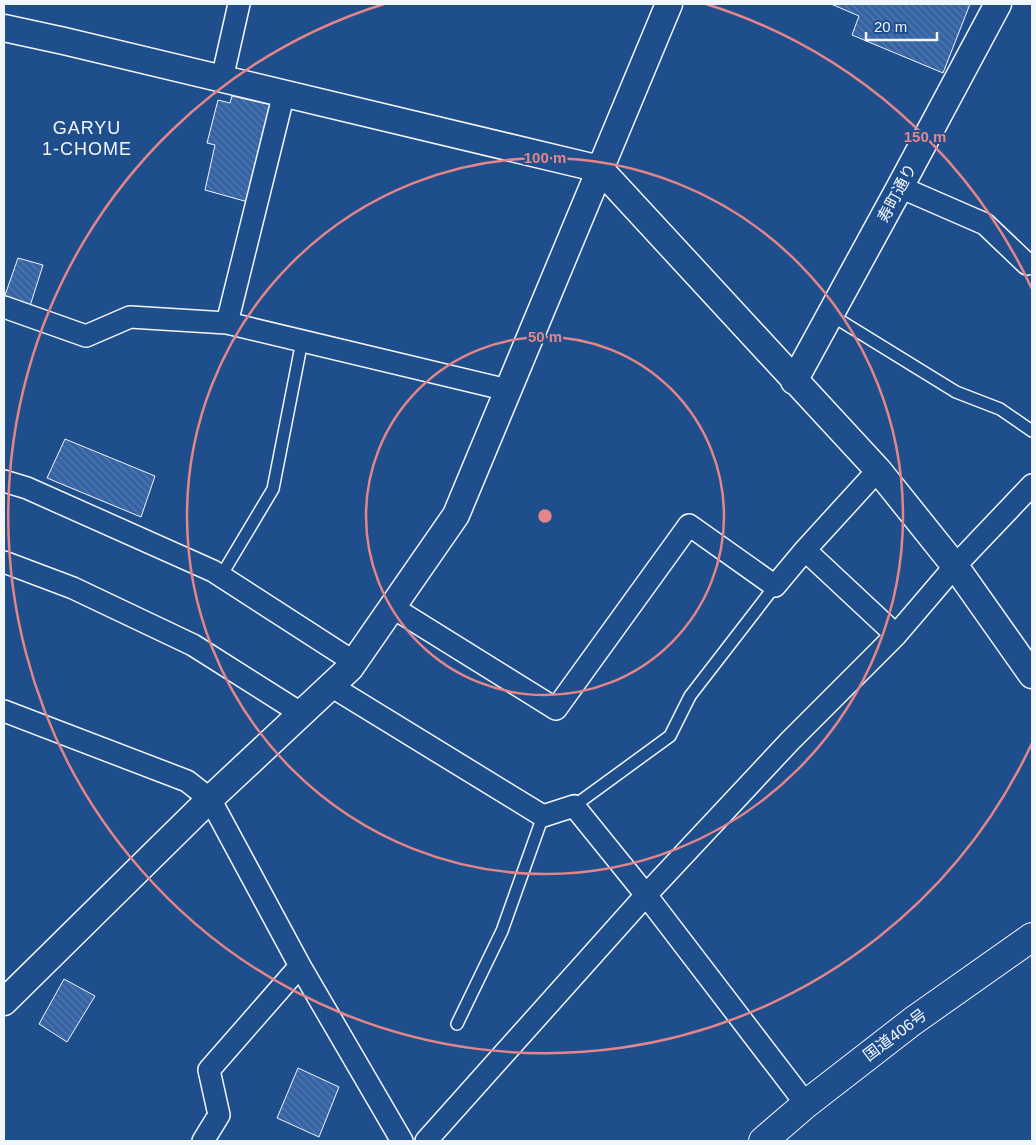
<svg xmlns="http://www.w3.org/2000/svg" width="1036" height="1145" font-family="Helvetica,'Noto Sans JP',sans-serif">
<defs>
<pattern id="building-back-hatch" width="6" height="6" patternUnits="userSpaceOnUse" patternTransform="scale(1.25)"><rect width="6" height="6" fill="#3563a3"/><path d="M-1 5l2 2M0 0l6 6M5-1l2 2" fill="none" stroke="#537ab1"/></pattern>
</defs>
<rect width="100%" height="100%" fill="#1f4e8c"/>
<path fill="url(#building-back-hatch)" stroke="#f2f6ff" d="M831,4H970L943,73L852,35L859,16Z
M232,96L271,105L248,202L205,190L215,145L207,143L218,100L230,103Z
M18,258L43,265L30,306L4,298Z
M65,439L155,476L141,517L47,478Z
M64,979L95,996L67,1042L39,1024Z
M298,1068L339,1087L319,1137L277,1118Z"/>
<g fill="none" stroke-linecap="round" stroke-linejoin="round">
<g stroke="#f2f6ff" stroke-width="14">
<path id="service" d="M831,315L956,392L1000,409L1032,431
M221,576L273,489L302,341
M574,806L670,736L690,696L775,586
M457,1024L502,931L543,816"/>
</g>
<g stroke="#f2f6ff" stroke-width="24">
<path id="minor" d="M222,79L239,4
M284,93L227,323L508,390
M900,187L985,224L1027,264
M4,307L86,336L130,317L227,323
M4,481L27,488L213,571L354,662
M805,550L896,635
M4,562L73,588L193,645L302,714
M392,607L556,709L689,525L775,586L805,550L878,470
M331,686L543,816L574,806L646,895L806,1104
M4,711L187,781L210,799L300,966L402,1141
M203,1141L219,1115L209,1070L300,966
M426,1141L646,895L790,741L896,635L955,566L1032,485"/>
</g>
<g stroke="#f2f6ff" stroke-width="29">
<path id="tertiary" d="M4,28L64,41L600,169L878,470L955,566L1032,675
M794,381L900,187L998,4
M4,1002L210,799L350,668L456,515L669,4"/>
</g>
<g stroke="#f2f6ff" stroke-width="30">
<path id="trunk" d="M763,1141L806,1104L913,1021L1032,937"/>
</g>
<use href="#service" stroke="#1f4e8c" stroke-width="11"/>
<use href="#minor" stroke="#1f4e8c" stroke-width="21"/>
<use href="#tertiary" stroke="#1f4e8c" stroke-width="26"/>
<use href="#trunk" stroke="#1f4e8c" stroke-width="28"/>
</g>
<g fill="none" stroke="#e38589" stroke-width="2.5">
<circle cx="545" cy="516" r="179"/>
<circle cx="545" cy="516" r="358"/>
<path d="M1032 743A537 537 0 1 1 384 4M706 4A537 537 0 0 1 1032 289"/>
</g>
<g text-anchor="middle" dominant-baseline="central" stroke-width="4" stroke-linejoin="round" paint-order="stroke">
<g font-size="16" fill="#f2f6ff" stroke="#1f4e8c">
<text transform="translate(897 193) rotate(-62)">寿町通り</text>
<text transform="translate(895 1035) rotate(-37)">国道406号</text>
</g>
<g font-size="18" letter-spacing="1" fill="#f2f6ff" stroke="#1f4e8c">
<text x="87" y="128">GARYU<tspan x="87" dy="21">1-CHOME</tspan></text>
</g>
</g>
<circle cx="545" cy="516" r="8" fill="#e38589" stroke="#1f4e8c" stroke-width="2.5"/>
<g font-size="15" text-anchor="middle" font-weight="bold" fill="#e38589" stroke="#1f4e8c" stroke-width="4" stroke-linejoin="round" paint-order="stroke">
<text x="925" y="142">150 m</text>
<text x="545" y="163">100 m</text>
<text x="545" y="342">50 m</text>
</g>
<rect width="1036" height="1145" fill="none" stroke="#f2f6ff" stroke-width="10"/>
<path d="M866 32v8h71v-8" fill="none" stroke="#f2f6ff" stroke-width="2.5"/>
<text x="874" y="32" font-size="15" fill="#f2f6ff" stroke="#1f4e8c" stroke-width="4" paint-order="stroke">20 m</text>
</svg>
